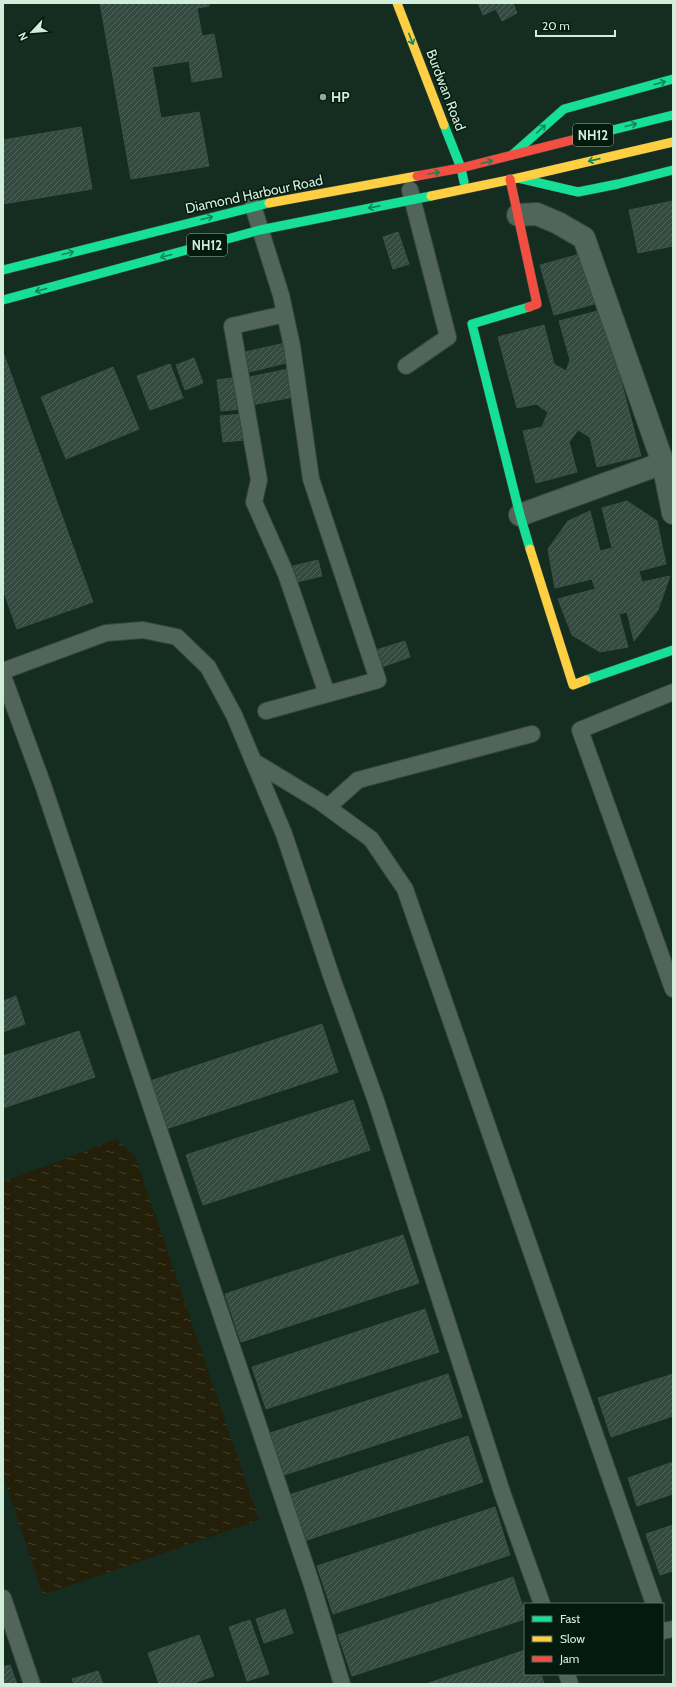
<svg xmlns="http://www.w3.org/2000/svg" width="676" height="1687" font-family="Cabin,sans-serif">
<defs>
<pattern id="water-ripples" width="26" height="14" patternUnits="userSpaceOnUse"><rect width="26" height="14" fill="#231f09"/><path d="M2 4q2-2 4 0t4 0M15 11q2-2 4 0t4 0" fill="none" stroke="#42402c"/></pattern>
<pattern id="building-hatch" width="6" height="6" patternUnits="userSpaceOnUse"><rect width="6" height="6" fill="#344940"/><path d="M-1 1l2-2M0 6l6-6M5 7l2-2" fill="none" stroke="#50645b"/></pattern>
</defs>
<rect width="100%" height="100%" fill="#152c20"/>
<path fill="url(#water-ripples)" d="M116,1139L135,1156L259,1520L43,1595L3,1475V1182Z"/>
<path fill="url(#building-hatch)" stroke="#395249" d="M100,3H209V6L197,8L202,36L214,34L222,77L192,82L189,61L152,67L161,118L199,112L209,166L131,179Z
M478,3H513L517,13L502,21L496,9L483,15Z
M81,127L92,189L3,204V140Z
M673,201V246L638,253L629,210Z
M398,232L409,264L393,269L383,237Z
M588,252L601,302L554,315L540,265Z
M602,310L641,456L597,467L590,437L578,430L569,442L577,472L536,483L523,431L542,427L548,412L536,404L517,408L498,337L544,325L554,364L566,371L570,360L559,321Z
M285,343L290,362L245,373L241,353Z
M3,352L93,602L17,629L3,590Z
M194,358L203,383L185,390L176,365Z
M170,364L183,398L150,410L137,376Z
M113,367L139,429L66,459L41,397Z
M293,368L299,396L251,405L245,378Z
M239,377L242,409L221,411L217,380Z
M242,414L245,440L223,442L220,416Z
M627,501L657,521L666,564L639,571L642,582L670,576L658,610L634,641L627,612L619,614L628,647L600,652L572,635L558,599L595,589L592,579L555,588L548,549L568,521L590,511L600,551L612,548L602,508Z
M318,560L322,576L297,582L293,566Z
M405,641L410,657L379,668L373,651Z
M16,996L25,1024L3,1032V1001Z
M322,1024L338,1072L166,1129L150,1081Z
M79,1031L95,1077L3,1108V1056Z
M353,1100L370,1150L203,1205L186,1155Z
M403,1235L419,1283L241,1342L225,1294Z
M425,1309L439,1352L266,1409L252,1367Z
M448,1374L462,1417L284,1475L270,1433Z
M673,1374V1416L611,1437L598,1398Z
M468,1436L483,1482L301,1542L286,1496Z
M673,1462V1494L637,1506L628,1478Z
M495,1507L510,1555L333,1614L317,1566Z
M673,1525V1571L660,1575L646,1534Z
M513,1577L525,1613V1619L352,1676L338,1635Z
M285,1609L293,1633L264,1643L256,1619Z
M250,1620L269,1674L247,1681L229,1627Z
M199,1635L214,1676L196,1682V1684H159L148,1653Z
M525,1650V1674H541L544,1684H426Z
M10,1665L17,1684H3V1667Z
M98,1671L103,1684H74L72,1679Z"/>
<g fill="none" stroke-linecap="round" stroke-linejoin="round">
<g stroke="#35483d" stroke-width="18">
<path id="lane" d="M253,206L281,295L292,346L311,479L378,680L266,711
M285,314L232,326L259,480L254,502L286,574L327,694
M406,366L448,337L410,190
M3,671L106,633L143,630L177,637L208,667L234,715L284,834L332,978L376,1101L503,1495L542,1604
M3,676L43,785L312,1585L342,1684
M673,692L580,730L673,989
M253,761L319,801L371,839L405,889L654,1604
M328,807L358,780L532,734
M3,1598L32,1684
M663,1631L673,1629
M567,1674L570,1684"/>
</g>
<g stroke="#35483d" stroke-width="24">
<path id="street" d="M518,215L537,214L558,223L584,238L663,463L673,513
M520,515L663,463"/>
</g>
<g stroke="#35483d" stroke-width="10">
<path id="fast" d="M444,125L461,168L464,182
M592,135L673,115
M512,155L564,109L673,79
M518,178L578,192L618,184L673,170
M3,270L269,203
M3,300L260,230L431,196
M529,307L472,324L520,515L530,549
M586,680L673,650"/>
</g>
<g stroke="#35483d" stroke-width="10">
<path id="slow" d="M397,3L444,125
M431,196L518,178L673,142
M269,203L417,176
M530,549L573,685L586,680"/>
</g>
<g stroke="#35483d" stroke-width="10">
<path id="jam" d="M417,176L461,168L592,135
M510,179L537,304L529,307"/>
</g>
<use href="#lane" stroke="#52655a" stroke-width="16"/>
<use href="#street" stroke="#52655a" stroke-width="22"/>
<use href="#fast" stroke="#16e098" stroke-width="9"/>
<use href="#slow" stroke="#ffcf43" stroke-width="9"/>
<use href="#jam" stroke="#f24e42" stroke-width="9"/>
</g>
<defs><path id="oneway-shaft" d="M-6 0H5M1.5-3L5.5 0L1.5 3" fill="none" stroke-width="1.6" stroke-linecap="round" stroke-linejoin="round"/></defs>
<g stroke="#0e875a">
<use href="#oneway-shaft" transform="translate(411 39) rotate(69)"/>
<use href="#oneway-shaft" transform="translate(660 83) rotate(-15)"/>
<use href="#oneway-shaft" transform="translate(631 125) rotate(-14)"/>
<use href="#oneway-shaft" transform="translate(541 129) rotate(-42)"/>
<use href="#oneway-shaft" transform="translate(594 160) rotate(167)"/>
<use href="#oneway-shaft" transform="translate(487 162) rotate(-15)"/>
<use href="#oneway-shaft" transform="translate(434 173) rotate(-9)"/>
<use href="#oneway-shaft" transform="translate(374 207) rotate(169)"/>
<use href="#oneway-shaft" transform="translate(207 218) rotate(-14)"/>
<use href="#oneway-shaft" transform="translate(68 253) rotate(-14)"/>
<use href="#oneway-shaft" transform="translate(166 256) rotate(165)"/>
<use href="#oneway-shaft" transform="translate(41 290) rotate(165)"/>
</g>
<circle fill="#8faa9a" stroke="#041a0e" stroke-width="1.5" cx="323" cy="97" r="4"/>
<g text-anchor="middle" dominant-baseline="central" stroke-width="3" stroke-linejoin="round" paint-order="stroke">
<g fill="#041a0e" stroke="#94ae9e" stroke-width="1">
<rect x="573" y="124" width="40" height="22" rx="3"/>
<rect x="187" y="234" width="40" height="22" rx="3"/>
</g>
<g font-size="13" font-weight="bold" fill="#d1eedb">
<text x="593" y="135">NH12</text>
<text x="207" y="245">NH12</text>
</g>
<g font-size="14" fill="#d1eedb" stroke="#041a0e">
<text transform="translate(446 90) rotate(69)">Burdwan Road</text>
<text transform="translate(254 194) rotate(-12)">Diamond Harbour Road</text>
</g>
<g font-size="14" font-weight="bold" fill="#d1eedb" stroke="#041a0e" text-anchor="start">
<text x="331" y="97">HP</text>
</g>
</g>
<rect width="676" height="1687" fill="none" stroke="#d1eedb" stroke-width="8"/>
<rect x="524" y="1603" width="140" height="72" fill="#041a0e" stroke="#566f60"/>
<rect x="532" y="1616" width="20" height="6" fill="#16e098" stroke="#566f60"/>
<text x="560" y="1623" font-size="12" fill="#d1eedb">Fast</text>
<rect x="532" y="1636" width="20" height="6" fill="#ffcf43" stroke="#566f60"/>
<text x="560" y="1643" font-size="12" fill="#d1eedb">Slow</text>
<rect x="532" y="1656" width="20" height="6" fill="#f24e42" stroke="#566f60"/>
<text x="560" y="1663" font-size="12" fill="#d1eedb">Jam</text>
<g transform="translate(32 32) rotate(244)" stroke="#041a0e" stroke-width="3" paint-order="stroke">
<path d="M0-3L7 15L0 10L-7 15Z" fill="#d1eedb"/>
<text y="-6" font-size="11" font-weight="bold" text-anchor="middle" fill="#d1eedb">N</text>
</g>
<path d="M536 30v6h79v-6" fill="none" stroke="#d1eedb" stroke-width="2"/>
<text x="542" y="30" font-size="12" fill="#d1eedb" stroke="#041a0e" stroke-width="3" paint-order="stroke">20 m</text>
</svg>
